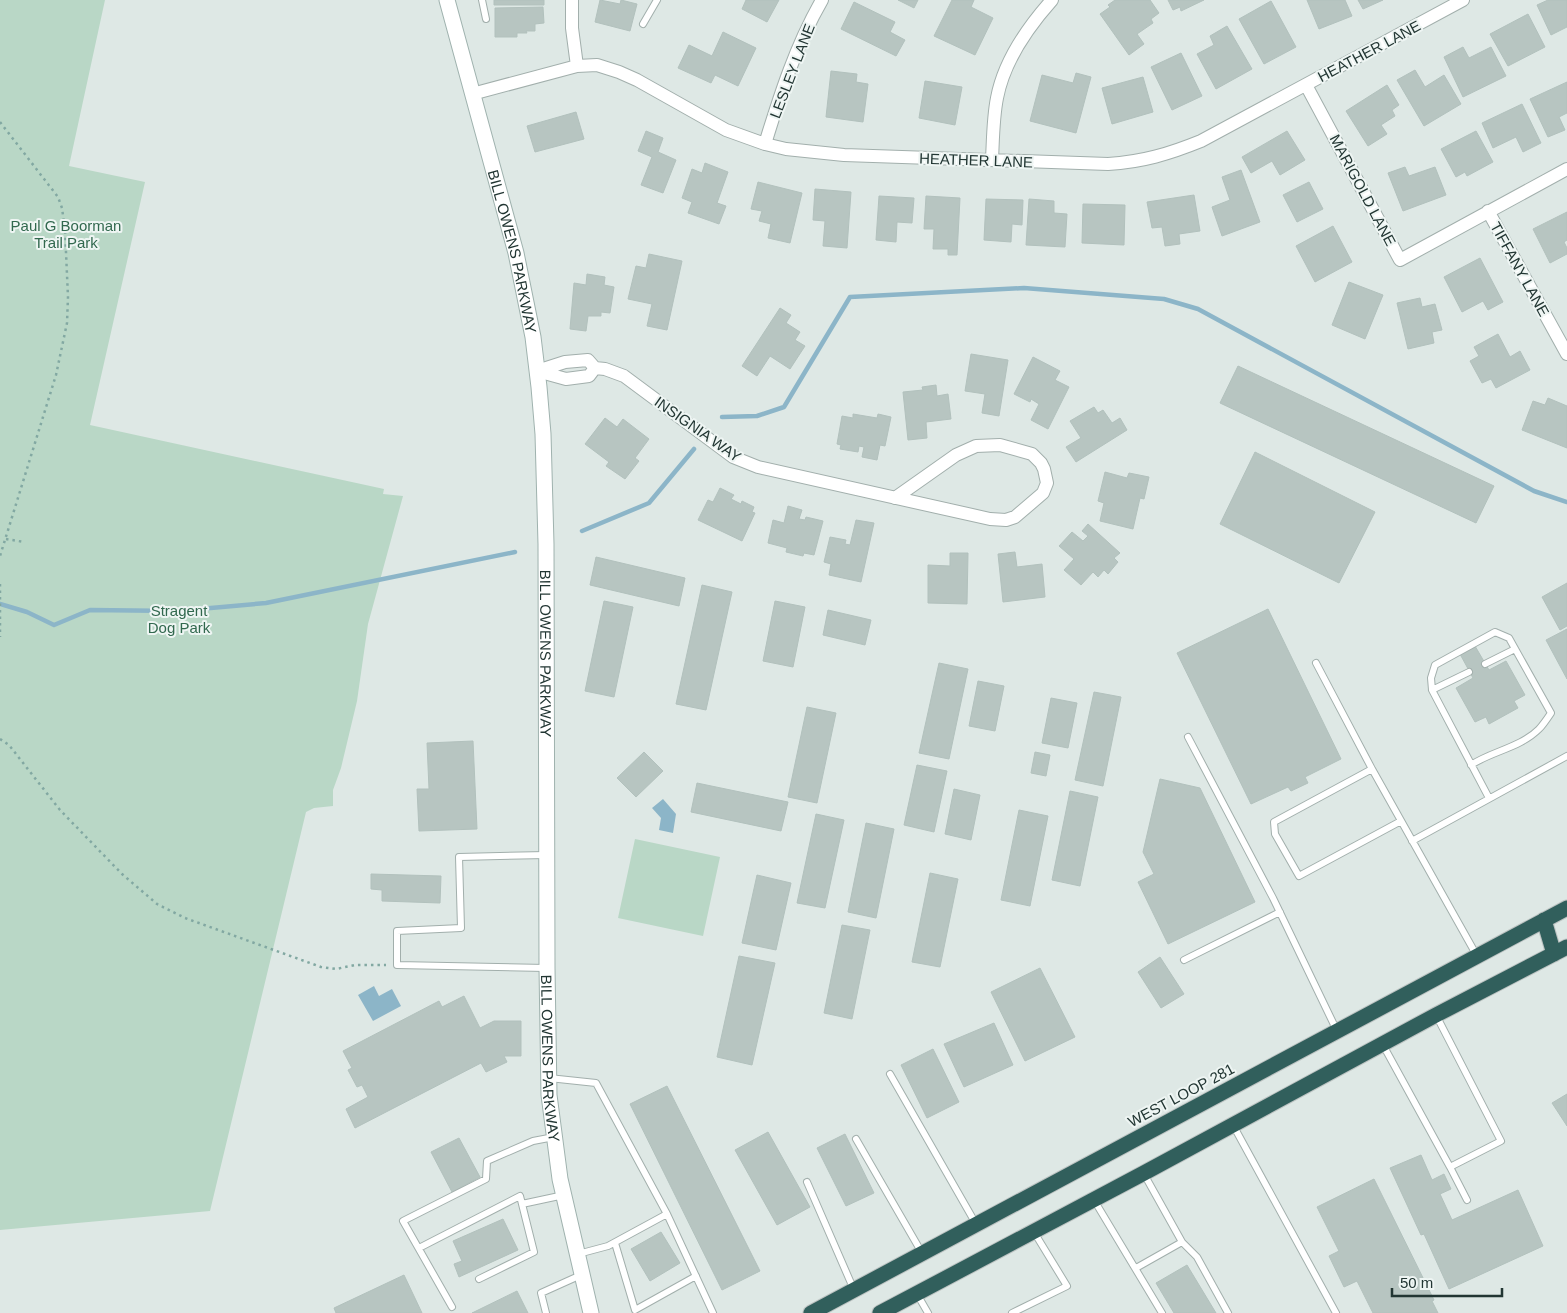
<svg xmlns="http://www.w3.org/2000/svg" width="1567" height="1313" font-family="Arial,sans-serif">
<rect width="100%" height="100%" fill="#dee8e5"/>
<path fill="#b9d7c6" d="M0,0H105L69,166L145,182L90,425L384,489L383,494L403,496L368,624L357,701L341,768L333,790V806L314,808L306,812L210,1211L0,1230Z
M635,839L720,857L703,936L618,918Z"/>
<path fill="#8cb5c8" d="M663,799L676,814L673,833L659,830L661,818L652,808Z
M374,986L379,996L392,989L401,1006L373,1021L358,995Z"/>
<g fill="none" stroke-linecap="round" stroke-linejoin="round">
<path stroke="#8cb5c8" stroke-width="4.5" d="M722,417L757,416L784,407L850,297L1024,288L1164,299L1198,309L1534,491L1567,502
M582,531L649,503L694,449
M0,604L27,612L54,625L90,610L177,611L266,603L515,552"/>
</g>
<path fill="#b7c5c1" stroke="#b2c1bd" d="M494,0H544V5H494Z
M600,0L620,4L621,0L637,4L630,31L595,22Z
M746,0H779L767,22L742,9Z
M898,0H918L914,8Z
M952,0H974L971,7L993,18L975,55L934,36Z
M1115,0H1150L1159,13L1151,19L1153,23L1137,34L1144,44L1129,55L1100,14L1110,7L1108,5Z
M1168,0H1204L1181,11L1180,7L1173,10Z
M1307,0H1345L1352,16L1319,29Z
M1358,0H1383L1363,9Z
M1548,0H1567V27L1551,35L1537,5Z
M1271,1L1296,47L1264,64L1239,19Z
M854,2L895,22L890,32L905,40L896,56L841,29Z
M543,7L544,23L535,24V31H526L527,33H517V37H495V8Z
M1528,14L1545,47L1508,66L1490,34Z
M1227,26L1252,69L1216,89L1197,54L1214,45L1210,36Z
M723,32L756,48L738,86L715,75L711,83L678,68L689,45L712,56Z
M1463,47L1469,58L1491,47L1506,76L1463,97L1444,57Z
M1181,53L1202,96L1172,110L1151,67Z
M1415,70L1425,87L1444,75L1461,104L1424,126L1397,80Z
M831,71L857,74L856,82L868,84L863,122L826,117Z
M1076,73L1091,77L1076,133L1030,121L1042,75L1073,83Z
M1143,77L1153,112L1112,124L1102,88Z
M925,81L962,87L955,125L919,118Z
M1567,82V113L1559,117L1565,130L1548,137L1530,99Z
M1387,85L1399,105L1392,110L1395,116L1381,125L1387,134L1368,146L1346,111Z
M1522,104L1541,143L1523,152L1516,137L1493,148L1482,123Z
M576,112L584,139L535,152L527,126Z
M646,131L663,138L658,152L676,160L663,193L641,185L652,157L638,151Z
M1287,131L1305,160L1280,175L1272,161L1251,173L1242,157Z
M1476,131L1493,162L1467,176L1465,172L1456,177L1441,149Z
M705,163L728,172L717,203L726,206L719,224L688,213L692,202L682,198L692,169L702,173Z
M1405,167L1409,176L1435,167L1446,195L1403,211L1388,173Z
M1241,170L1260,222L1222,236L1212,207L1230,200L1222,177Z
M758,182L802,193L790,243L768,238L771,224L759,221L762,211L751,209Z
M1309,182L1323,209L1297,222L1283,195Z
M815,189L851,192L847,248L823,246L825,221L813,220Z
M1194,195L1200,231L1179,234L1180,244L1165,246L1162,227L1152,228L1147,202Z
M879,196L914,198L912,223L897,222L896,242L876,240Z
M926,196L960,198L957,255H948V249H933L934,229H924Z
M986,199L1023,200L1022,225L1012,224L1011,242L984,240Z
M1029,199L1054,201V213L1067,214L1065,247L1026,245Z
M1083,204L1125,205L1124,245L1082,243Z
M1567,212V240L1564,242L1567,248V254L1550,263L1533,229Z
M1333,226L1352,262L1315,282L1296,246Z
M649,254L682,261L667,330L647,326L652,304L628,299L636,266L646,268Z
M1480,258L1503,302L1488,310L1483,301L1462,312L1444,277Z
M587,274L605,277L604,285L614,287L610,313L601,312V316H588L586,331L570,329L574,283L586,285Z
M1349,282L1383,295L1365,339L1332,325Z
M1420,298L1422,307L1435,304L1442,330L1432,332L1434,343L1408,349L1397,303Z
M780,308L791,315L786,323L800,332L795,340L805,346L790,369L770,356L757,376L742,366Z
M1498,334L1510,357L1520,351L1530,370L1496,388L1491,379L1482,383L1470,361L1479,356L1474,347Z
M971,354L1008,360L999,416L982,413L985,394L965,391Z
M1033,357L1060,371L1055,380L1069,387L1048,429L1031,420L1039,404L1031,399L1030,402L1014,394Z
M1238,366L1494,486L1476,523L1220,403Z
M936,385L937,396L948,394L951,419L926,422L927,438L908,440L903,392L923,390L922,387Z
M1548,398L1567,406V448L1522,430L1533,401L1545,405Z
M1094,407L1098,413L1103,410L1112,423L1120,418L1127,430L1076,462L1066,447L1081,438L1070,421Z
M853,414L877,418L878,414L891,417L885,446L880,445L877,460L862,457L864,447L859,446L858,452L840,449L841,445L837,444L842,416L853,418Z
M605,418L617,427L623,419L649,439L635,458L639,461L625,479L606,466L609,462L585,444Z
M1255,452L1375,512L1339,583L1220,524Z
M1105,472L1127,478L1129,473L1149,477L1144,499L1140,498L1133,529L1100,521L1104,503L1098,501Z
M720,488L734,495L731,499L741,504L742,501L754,507L752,512L755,513L742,541L698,520L708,500L713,502Z
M788,506L802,510L799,519L805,520L806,517L823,521L814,555L804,553L803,556L786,552L787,548L768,543L773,520L784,523Z
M856,520L874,523L861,582L829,575L831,564L824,562L830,537L846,540L845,544L850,545Z
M1088,524L1120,553L1114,558L1118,562L1108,574L1104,570L1098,577L1093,572L1081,585L1064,570L1074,559L1059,546L1072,532L1083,541L1088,536L1082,531Z
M1015,552L1017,567L1042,564L1045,597L1003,602L998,554Z
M950,553H968L967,604L928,603V565L950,566Z
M596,557L685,578L679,606L590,585Z
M1567,583V626L1560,630L1542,597Z
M702,585L732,592L706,710L676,704Z
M604,601L633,607L614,697L585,691Z
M775,601L805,607L793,667L763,661Z
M1268,609L1341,759L1305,777L1308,783L1291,791L1288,787L1251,804L1177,653Z
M828,610L871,620L865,645L823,635Z
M1567,629V679L1546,640Z
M1475,646L1489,670L1506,661L1525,695L1514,701L1518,708L1489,724L1486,717L1475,722L1456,688L1473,678L1460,654Z
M939,663L968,669L949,759L919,753Z
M978,681L1004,686L995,731L969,726Z
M1094,692L1121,697L1103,786L1075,780Z
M1051,698L1077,703L1068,748L1042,743Z
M807,707L836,713L817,803L788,797Z
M473,741L477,829L419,831L417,789H429L427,743Z
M644,752L663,771L636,797L617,778Z
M1035,752L1050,755L1046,776L1031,773Z
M917,765L947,771L934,832L904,825Z
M1160,779L1200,788L1255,902L1168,944L1138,882L1154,874L1143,852Z
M697,783L788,802L781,831L691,812Z
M954,789L980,795L971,840L945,834Z
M1070,791L1098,797L1080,886L1052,880Z
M1019,810L1048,816L1030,906L1001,900Z
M816,814L844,820L825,908L797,903Z
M866,823L894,829L876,918L848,912Z
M930,873L958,879L940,967L912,962Z
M371,874L441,876L440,903L382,901V890L371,889Z
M757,875L791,883L776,950L742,943Z
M842,925L870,930L852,1019L824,1013Z
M739,956L775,963L752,1065L717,1057Z
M1160,957L1184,994L1161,1008L1138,972Z
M1040,968L1075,1037L1025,1061L991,992Z
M464,996L480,1028L494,1021H521V1056H504L507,1062L486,1072L481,1063L355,1128L346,1109L368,1097L362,1085L357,1087L348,1070L352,1068L343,1051L439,1001L442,1007Z
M994,1023L1013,1065L964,1087L944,1044Z
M933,1049L959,1102L927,1118L901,1065Z
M667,1086L760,1271L722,1290L630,1104Z
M1567,1094V1126L1552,1103Z
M768,1132L810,1207L777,1225L735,1150Z
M845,1134L874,1193L846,1206L817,1148Z
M459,1138L480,1177L452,1192L431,1152Z
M1421,1155L1432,1180L1444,1174L1451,1189L1440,1194L1452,1220L1518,1190L1543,1246L1449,1289L1424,1234L1421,1235L1390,1168Z
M1374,1179L1434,1300L1432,1301L1438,1313H1373L1357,1281L1344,1287L1329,1256L1339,1251L1317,1207Z
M503,1219L518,1250L459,1277L454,1264L462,1261L453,1241Z
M661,1232L680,1263L650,1281L631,1249Z
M1187,1265L1216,1313H1174L1156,1283Z
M404,1275L422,1313H336L334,1308Z
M517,1291L528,1313H472Z"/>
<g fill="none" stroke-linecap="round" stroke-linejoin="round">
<g stroke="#a2afac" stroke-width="8">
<path id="lane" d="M482,0L486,19
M643,24L657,0
M1316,663L1372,769
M1485,664L1515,649
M1432,690L1469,672
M1188,737L1273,898L1337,1031
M1471,765C1492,751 1520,748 1539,729C1543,725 1547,719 1551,713L1509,638L1495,632L1435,665L1431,678L1432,690L1489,798
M1401,821L1299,876L1275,834L1274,822L1372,769L1477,956
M1412,841L1567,756
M1184,960L1280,912
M546,968L397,965V931L461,928L459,857L546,855
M1383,1045L1450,1167L1501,1141L1436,1015
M890,1074L976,1224
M549,1078L596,1083L667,1214L713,1313
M1233,1125L1336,1313
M856,1139L922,1253
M1450,1167L1467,1200
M807,1182L854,1290
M1094,1200L1162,1313
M522,1204L564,1195
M1182,1242L1197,1257L1228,1313
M615,1243L635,1310L696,1276
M419,1248L520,1196L534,1252L479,1279
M578,1254L608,1246L667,1214
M1136,1268L1182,1242L1144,1174
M917,1294L928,1313
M452,1307L403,1221L486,1179L487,1161L533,1141L554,1137
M546,1313L541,1293L581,1275
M1012,1313L1067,1286L1034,1232"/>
</g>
<g stroke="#a2afac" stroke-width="14">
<path id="street" d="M572,0V28L577,66
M1306,85L1400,260L1567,169
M472,94L577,66L597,65L619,72L637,80L726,130L765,144L786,149L844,155L1108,164C1142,162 1169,154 1201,141L1463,0
M765,144C780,95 796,45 822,0
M992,160C993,140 993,118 997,98C1004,61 1027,28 1052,0
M1488,211L1567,354
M588,360L595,368L589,376L566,379L537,371L565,362Z
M595,368L605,369L624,376L733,457L758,467L990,519L1006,520L1015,517L1043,493L1047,483L1044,469L1041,463L1032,454L1000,445L976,446L956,455L895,498"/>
</g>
<g stroke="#9fb2ae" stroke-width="17">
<g id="secondary">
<path id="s1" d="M447,0L516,253L533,337L539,387L543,434L546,544L547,968L549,1095L560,1179L591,1313"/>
</g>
</g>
<g stroke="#bdc3c2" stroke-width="17">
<path id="highway" d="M1544,920L1554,954
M811,1313L1567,908
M880,1313L1144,1173L1436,1015L1567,947"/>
</g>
<path stroke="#82a8a2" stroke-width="2.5" stroke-dasharray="2.5 4" stroke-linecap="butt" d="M0,122L58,197L62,208L65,230L68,297L67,323L56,375L0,556
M6,539L24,542
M0,584V637
M0,739L9,745L60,810L122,874L157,904L185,918L321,967L336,969L355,965H386"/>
<use href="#lane" stroke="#fff" stroke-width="6"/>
<use href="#street" stroke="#fff" stroke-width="12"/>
<use href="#secondary" stroke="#fff" stroke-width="15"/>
<use href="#highway" stroke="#315f5c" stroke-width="15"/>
</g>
<g text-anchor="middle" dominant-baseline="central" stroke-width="4" stroke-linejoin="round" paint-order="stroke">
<g font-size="15" fill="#223633" stroke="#eef5f3">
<text transform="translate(1369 51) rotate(-28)">HEATHER LANE</text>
<text transform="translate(792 71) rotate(-69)">LESLEY LANE</text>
<text transform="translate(976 160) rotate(2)">HEATHER LANE</text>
<text transform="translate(1363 190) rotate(62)">MARIGOLD LANE</text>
<text stroke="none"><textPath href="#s1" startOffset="260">BILL OWENS PARKWAY</textPath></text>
<text transform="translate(1520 269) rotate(61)">TIFFANY LANE</text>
<text transform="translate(698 429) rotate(35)">INSIGNIA WAY</text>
<text stroke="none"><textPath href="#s1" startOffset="665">BILL OWENS PARKWAY</textPath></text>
<text stroke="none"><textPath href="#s1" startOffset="1070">BILL OWENS PARKWAY</textPath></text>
<text transform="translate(1181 1095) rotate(-28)">WEST LOOP 281</text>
</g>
<g font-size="15" fill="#31684e" stroke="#eef5f3">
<text x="66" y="225">Paul G Boorman<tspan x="66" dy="17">Trail Park</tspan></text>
<text x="179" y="610">Stragent<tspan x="179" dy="17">Dog Park</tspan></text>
</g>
</g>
<path d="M1392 1288v8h110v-8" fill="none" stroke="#223633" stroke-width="2.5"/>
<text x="1400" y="1288" font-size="15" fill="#223633" stroke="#eef5f3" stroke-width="4" paint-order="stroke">50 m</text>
</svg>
